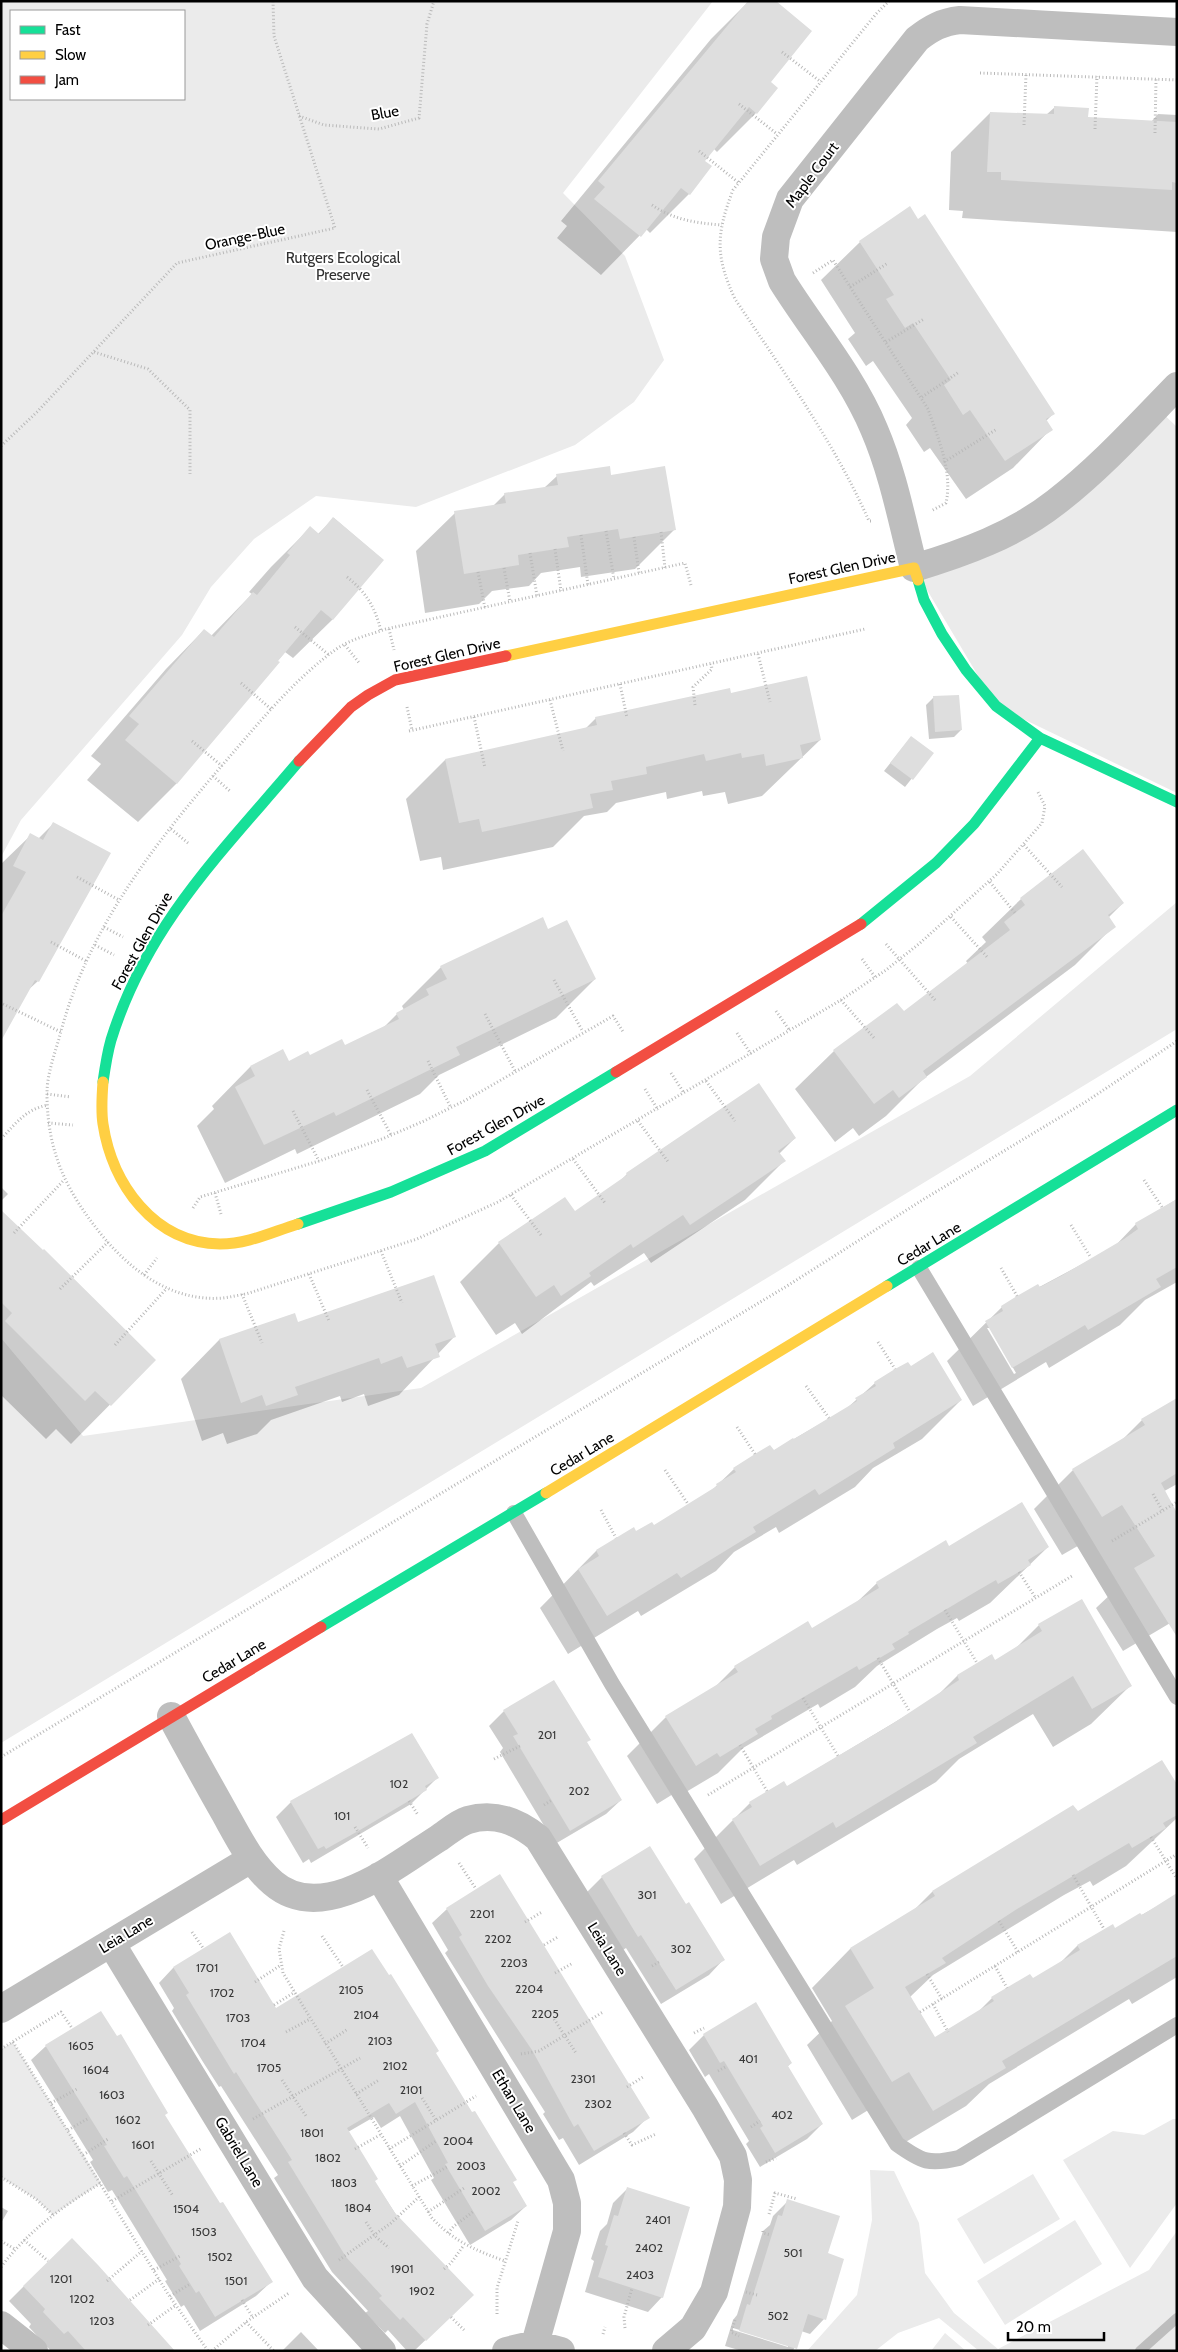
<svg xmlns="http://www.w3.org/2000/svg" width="1178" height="2352" font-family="Cabin,sans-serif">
<rect width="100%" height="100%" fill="#fff"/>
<path fill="#ebebeb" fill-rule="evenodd" d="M1,1H713L563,193L625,256L664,360L634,402L575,445L416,507L316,496L254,539L211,587L182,635L21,820L1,857ZM184,11V99H11V11Z
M1156,407L1177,427V793L996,706L914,568L1005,533Z
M1177,902V1029L1,1743V1338L83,1436L421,1388L970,1076Z
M13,2042L101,2183L53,2215L36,2199L1,2177V2049Z
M1173,2119H1177V2203L1130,2268L1063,2160L1113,2131L1144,2135Z
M870,2170L894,2171L919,2223L925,2273L954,2313L998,2349L1149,2270L1177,2231V2351H979L939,2318L898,2333L875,2351H807L857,2295L872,2220Z
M1033,2174L1060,2219L984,2264L957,2219Z
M1075,2220L1102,2264L1005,2325L977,2281Z
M945,2333L966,2351H931Z"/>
<path fill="#0003" fill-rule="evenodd" d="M749,1L769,82L756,113L717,152L713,148L703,161L689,194L650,233L646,229L601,275L557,238L567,226L561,221L711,39Z
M1055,107L1087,118L1151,122L1158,114L1177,115V232L962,218L963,211L949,210L951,152L990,113L1046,115Z
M860,242L1053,414L1046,421L1051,429L1013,468L966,499L930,448L924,452L906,425L912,418L873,361L866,366L848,339L855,333L821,280Z
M557,476H610L674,530L635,569L581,577L580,567L541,573L529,586L492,591L479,604L425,613L416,551L455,513L493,506L505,494L544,488Z
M334,518L383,560L332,620L293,658L285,652L177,783L138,822L87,780L101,764L91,756L166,669L204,630L211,636L252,594L249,592L271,567L310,528L317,535Z
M730,694L820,740L762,796L728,804L725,792L703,796L702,791L667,799L666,792L616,803L607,812L584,816L553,847L443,870L441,857L420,861L406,799L445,760L584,730L596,718Z
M958,696L961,730L954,737L929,739L926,705L933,698Z
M911,737L932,753L905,787L884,771Z
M54,823L38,981L26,992L1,1038V864L31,835L38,839Z
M1021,899L1123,903L1108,918L1114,926L1075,965L922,1080L886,1116L859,1136L853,1128L835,1142L795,1089L834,1051L904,1013L968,964L966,961L986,942L982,937Z
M548,930L595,979L556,1018L439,1075L420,1094L297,1154L295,1149L225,1183L197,1126L214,1109L212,1106L250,1067L288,1063L345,1047L382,1029L397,1014L404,1010L402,1006L441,967Z
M795,1138L779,1154L784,1161L745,1200L651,1263L644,1253L594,1286L591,1282L522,1334L515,1323L496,1335L460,1282L499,1243L574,1213L618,1183L627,1174Z
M1,1187L8,1194L1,1201Z
M1177,1199V1282L1145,1300L1120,1325L1049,1368L1046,1362L973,1406L947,1361L1002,1307L1114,1247L1136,1224ZM987,1328H990L1016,1373L1014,1374Z
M1,1212L154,1360L71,1444L56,1429L46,1439L1,1395Z
M294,1314L297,1324L454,1337L399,1395L368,1406L364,1394L342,1402L340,1396L271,1420L257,1434L227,1444L223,1433L202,1441L181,1379L219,1340Z
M911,1368L961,1400L922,1439L873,1468L855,1487L779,1533L776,1527L734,1552L716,1571L641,1616L638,1611L568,1654L540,1608L596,1551L633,1529L636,1533L653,1527L710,1492L734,1469L756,1455L773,1451L846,1409L875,1383Z
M1177,1399V1484L1159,1494L1177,1619L1123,1651L1096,1608L1114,1591L1083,1543L1062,1555L1034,1509L1073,1470L1120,1442L1142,1420Z
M949,1547H1048L990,1603L959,1621L957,1618L937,1629L877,1666L855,1687L820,1708L818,1704L743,1748L718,1773L681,1795L678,1791L657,1804L627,1756L666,1717L715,1687L735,1667L812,1630L856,1603L877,1583Z
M1039,1625L1130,1686L1091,1724L1053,1747L1033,1714L959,1759L936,1782L797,1865L794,1860L721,1904L694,1859L750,1803L784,1783L787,1787L935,1698L957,1676L991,1655L995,1661L1016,1648Z
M504,1711L586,1743L621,1800L606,1814L555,1844L500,1752L503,1748L489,1726Z
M411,1735L437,1778L411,1804L311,1863L309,1859L303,1863L276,1817L291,1802Z
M1177,1787V1818L1126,1866L1093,1886L1090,1881L1064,1895L933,1975L910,1997L934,2039L976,2014L992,1998L1033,1980L1060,1963L1077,1946L1112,1926L1115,1930L1177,1895V1977L1132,2004L1129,1999L989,2084L966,2106L894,2149L870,2109L852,2120L807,2045L832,2021L812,1988L850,1949L914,1910L932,1892L1077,1813Z
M602,1877L685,1905L723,1960L709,1975L661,2004L626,1948L623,1950L587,1892Z
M447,1909L648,2117L633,2132L579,2165L563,2138L559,2140L543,2114L545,2112L445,1953L448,1950L432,1923Z
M229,1934L276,2010L434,2054L526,2206L511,2220L470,2245L431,2180L434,2178L400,2116L381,2128L374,2117L348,2132L374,2181L458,2309L414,2351H407L388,2330L385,2333L365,2313L368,2311L332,2272L274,2178L278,2175L221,2086L219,2087L203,2062L172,2011L174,2008L159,1983L173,1968Z
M704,2035L791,2063L787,2067L822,2124L807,2139L760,2167L746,2144L749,2141L709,2074L705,2077L689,2050Z
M46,2046L164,2116L219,2205L271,2282L256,2296L200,2331L184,2305L181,2307L165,2281L167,2280L112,2190L108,2192L90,2162L93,2160L31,2060Z
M628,2188L662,2297L648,2312L585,2292L594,2261L591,2259L600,2231L607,2224L613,2203Z
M788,2201L827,2254L824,2319L810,2334L801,2331L793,2351H742L725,2346L733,2320L737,2315L763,2231L770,2225L773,2216ZM733,2328L788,2345V2347L733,2330Z
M1,2207L8,2211L1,2223Z
M24,2286L174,2351H51L29,2327L31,2324L9,2301Z
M301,2332L319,2351H282Z"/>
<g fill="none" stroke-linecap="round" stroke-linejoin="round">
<path stroke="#bdbdbd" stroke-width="10" d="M1140,2351L1177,2318"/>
</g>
<path fill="#dedede" d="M748,1H776L812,31L771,82L778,88L757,114L749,107L705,161L712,166L690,195L681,188L641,237L594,199L605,187L598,181Z
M1054,106L1089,108L1088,117L1177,122V183L1172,182V190L1001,180V172H987L990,112L1054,114Z
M910,206L918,219L925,214L1055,414L1046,419L1053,430L1005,461L970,410L963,415L944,385L951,380L913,323L905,328L886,299L894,295L859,241Z
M610,466L611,475L665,466L676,530L620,539L618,529L567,537L569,547L518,555L519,565L464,574L454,511L506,503L504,493L558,485L556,474Z
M333,517L384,560L333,620L321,610L278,661L280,662L177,784L125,740L139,724L129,716L204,629L214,637L253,592L257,595L290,555L287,553L310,526L319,534Z
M807,676L821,740L800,745L803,758L766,766L764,754L742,758L741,753L706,761L704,754L646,767L647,774L611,781L613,790L590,794L593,808L482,832L479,819L459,823L445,759L597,725L595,717L730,688L731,693Z
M959,695L962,730L935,732L933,696Z
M911,736L934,753L913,780L890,763Z
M53,822L111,853L39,982L35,980L1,1041V916L26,872L13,866L30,833L43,840Z
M1083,849L1124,903L1108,915L1116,927L923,1071L927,1077L899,1098L893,1090L874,1104L833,1050L897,1003L904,1011L1010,930L1004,922L1025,905L1020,898Z
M543,917L548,929L567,920L596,979L456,1047L460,1055L336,1116L334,1112L264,1145L235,1087L255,1076L250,1066L283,1049L289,1061L308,1051L310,1055L342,1039L345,1045L399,1019L396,1013L429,995L426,989L447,979L440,966Z
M759,1083L796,1138L778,1151L786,1161L690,1225L683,1215L633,1248L631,1244L589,1273L591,1276L561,1296L554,1285L536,1297L498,1242L565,1197L575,1211L627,1175L626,1173Z
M1177,1199V1267L1156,1279L1161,1287L1088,1330L1085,1325L1012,1368L985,1321L1003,1311L1001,1306L1017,1296L1038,1284L1040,1287L1061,1276L1124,1239L1138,1229L1135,1223Z
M1,1210L43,1250L44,1249L156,1360L111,1406L95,1391L85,1401L5,1321L12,1313L1,1302Z
M434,1275L456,1337L435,1344L440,1357L407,1368L402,1356L381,1364L379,1358L295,1387L298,1395L266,1406L262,1395L241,1403L219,1339L295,1313L298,1322Z
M933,1352L962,1400L893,1443L895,1448L819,1495L815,1489L753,1527L756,1532L681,1578L677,1573L607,1616L578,1569L599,1556L596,1550L634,1527L636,1531L652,1522L654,1525L717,1486L716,1484L736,1472L733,1468L755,1454L770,1445L774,1450L793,1438L794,1439L857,1401L855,1398L876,1386L874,1382L895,1369L908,1362L911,1366Z
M1177,1398V1473L1161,1483L1177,1513V1637L1134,1568L1155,1556L1122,1505L1102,1517L1072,1469L1145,1425L1141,1419Z
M1022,1502L1049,1547L1028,1560L1031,1565L998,1584L996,1580L977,1591L908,1632L909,1634L892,1644L895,1649L859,1670L857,1666L771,1716L772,1719L755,1729L758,1734L720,1757L717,1753L696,1766L665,1716L738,1672L734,1666L808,1621L812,1628L879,1588L876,1582L946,1540L949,1546Z
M1082,1599L1132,1686L1092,1709L1073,1676L973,1737L977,1743L836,1828L833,1822L760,1866L732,1819L752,1807L749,1802L784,1781L787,1786L892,1724L959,1680L957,1675L992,1654L995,1660L1042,1631L1038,1624Z
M554,1680L591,1740L587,1742L622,1800L570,1831L513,1736L518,1734L503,1710Z
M412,1733L439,1778L425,1786L427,1790L360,1830L326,1849L324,1846L318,1849L290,1801Z
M1162,1760L1177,1784V1815L1163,1823L1166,1828L1132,1848L1129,1843L1017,1909L942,1958L946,1963L905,1987L935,2037L994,2001L991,1997L1030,1974L1033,1978L1080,1950L1077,1945L1113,1924L1115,1928L1140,1913L1142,1915L1177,1893V1956L1002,2061L1006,2068L933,2111L909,2072L892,2082L845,2006L874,1988L850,1948L935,1896L932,1891L1073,1805L1078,1811Z
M650,1846L686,1904L689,1902L725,1960L676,1990L641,1935L638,1937L601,1876Z
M500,1874L650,2118L594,2151L578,2124L574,2127L532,2050L488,1986L459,1937L462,1935L446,1908Z
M230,1932L276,2008L372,1949L389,1975L391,1974L439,2051L436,2053L472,2112L475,2111L517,2180L513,2182L527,2206L485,2231L445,2164L448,2163L415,2102L396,2114L389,2103L347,2128L378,2179L375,2181L395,2213L474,2295L426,2341L403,2317L400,2320L379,2298L382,2296L346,2257L288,2162L292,2160L236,2072L234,2074L186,1995L189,1993L173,1967Z
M756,2002L792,2063L788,2066L823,2124L775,2153L760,2128L763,2126L724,2061L720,2063L703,2034Z
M101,2011L117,2036L121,2034L168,2113L165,2115L220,2203L223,2202L273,2282L215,2317L199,2291L196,2293L179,2266L181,2264L127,2176L124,2178L104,2146L107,2145L45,2045Z
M627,2187L690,2207L663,2298L598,2277L608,2246L605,2245L614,2215L618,2216Z
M787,2199L840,2216L828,2253L844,2259L826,2320L808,2314L797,2349L739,2331L747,2304L750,2305L778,2215L782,2216Z
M72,2238L98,2265L175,2351H86L68,2331L64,2334L43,2312L45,2309L23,2286Z"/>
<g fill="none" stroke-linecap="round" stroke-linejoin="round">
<path stroke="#b9b9b9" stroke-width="3" stroke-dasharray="1 2.5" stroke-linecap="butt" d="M782,52L821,82
M980,73L1177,80
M739,104L777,134
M299,116L324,125L379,129L419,118L427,24L434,1
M1024,125L1026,74
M1095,129L1097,76
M1155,133L1156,79
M699,151L739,183
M652,205C674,220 696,223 722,225
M813,273L833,260L928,409C938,438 953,472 946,503L931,511
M850,287L888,263
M886,342L924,319
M94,352L148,369L190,410V474
M922,397L959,372
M1,446L37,412L177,263L335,228L274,36L273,1
M944,462L997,429
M871,521H869C834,442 783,371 735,299C715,256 716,234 733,190L876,14L889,1
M606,531L614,579
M661,532L665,568
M581,535L588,585
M634,537L639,573
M555,549L561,591
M530,553L537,596
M504,568L510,602
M478,572L485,608
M347,577C366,592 375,607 381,631
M691,585L685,563L386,629C369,635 350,639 335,650C295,679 263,718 231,755C159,838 88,926 60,1035C55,1053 47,1074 47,1093C47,1153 67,1193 105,1239C135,1274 175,1302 223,1298C231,1297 239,1295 246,1294L417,1239L498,1202L841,1000L886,970L920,943L997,874L1042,823L1045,806L1037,790
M295,627L329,655
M389,629L394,650
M345,645L360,664
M758,654L770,702
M241,683L271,709
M620,684L627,718
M550,700L563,751
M695,705L693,687L712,669L711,664
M407,707L412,730
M474,717L485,768
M409,731L865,629
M192,741L222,766
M213,776L231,792
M171,829L188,843
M1024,845L1062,887
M77,877L119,900
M990,882L1015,913
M951,917L988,958
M104,927L123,937
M51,942L86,961
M886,944L935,1000
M95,945L114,955
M862,959L875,977
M554,980L583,1032
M841,1000L875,1039
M3,1004L61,1032
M776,1011L790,1031
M485,1014L515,1071
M737,1033L751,1054
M428,1061L451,1108
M671,1073L684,1093
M706,1081L735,1121
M645,1089L658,1110
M367,1090L391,1135
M47,1094L71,1097
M293,1111L319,1161
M638,1121L669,1163
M48,1123L73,1125
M1,1139C16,1123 26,1109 48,1105
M573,1159L605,1203
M1144,1180L1162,1207
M215,1193L221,1214
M511,1195L541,1235
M193,1208L200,1197L319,1161L382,1139L424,1121L466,1100L613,1016L624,1033
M1071,1225L1091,1258
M14,1233L64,1180
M381,1251L402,1303
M1001,1268L1017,1296
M309,1274L329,1321
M144,1275L157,1258
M60,1289L108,1242
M242,1294L262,1343
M878,1342L895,1369
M115,1345L167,1288
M806,1386L829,1418
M737,1427L755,1454
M665,1470L688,1504
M1153,1494L1162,1510
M601,1510L616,1538
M1112,1541L1177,1502
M1019,1572L1035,1597
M945,1610L977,1663
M878,1658L910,1712
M803,1698L838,1756
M740,1745L767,1791
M1,1757L787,1286L924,1199L1087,1101L1177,1041
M494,1759L520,1746
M708,1795L1072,1576
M409,1801L418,1815
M544,1805L552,1800
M355,1827L368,1848
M1151,1837L1177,1879
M459,1863L476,1889
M1073,1875L1104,1929
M999,1921L1018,1952
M525,1922L542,1912
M284,1931L279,1949L283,1973L432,2218C453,2241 477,2251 505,2261
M192,1932L203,1948
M322,1936L343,1967
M544,1945L558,1937
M652,1966L659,1962
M995,1966L1007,1988
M555,1973L573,1963
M927,1974L942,1999
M255,1982L281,1965
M933,2004L948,2032
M274,2005L295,1992
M920,2012L1177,1854
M554,2019L576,2053
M286,2032L310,2019
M694,2033L704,2028
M13,2042L168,2294L208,2351
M325,2044L348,2029
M1,2049L61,2012L72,2028
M521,2054L539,2051L603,2012
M718,2071L727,2066
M282,2080L306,2116
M627,2087L643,2077
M356,2094L379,2080
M422,2098L436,2120
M51,2103L77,2089
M253,2119L360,2058
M751,2127L760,2121
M68,2130L89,2118
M624,2133L632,2145L656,2134
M355,2149L380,2135
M389,2149L476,2096
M83,2155L108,2139
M151,2161L173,2196
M766,2162L776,2158
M400,2166L436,2141
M1,2177L36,2199L53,2215
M412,2186L447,2167
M112,2201L202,2148
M428,2212L464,2188
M769,2214L775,2193L797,2199
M366,2222L375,2236L389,2248
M763,2231V2233L771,2235
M448,2233L454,2226L474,2211
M24,2240L48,2261
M1,2241L15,2249
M339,2260L391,2223L419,2197
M1,2267C28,2231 63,2206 101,2183
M444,2269L451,2263L464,2245
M154,2270L180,2256
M107,2281L142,2251
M746,2292L757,2295
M170,2296L190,2284
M130,2300L159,2279
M242,2300L253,2318
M497,2314V2288L518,2221
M451,2317L464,2330
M735,2320L731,2332L739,2336
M246,2322L274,2351
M148,2325L176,2305
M625,2328L624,2317L632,2288
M603,2334L605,2327
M212,2351L246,2322L289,2293"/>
<path stroke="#bebebe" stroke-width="16" d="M919,1268L1177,1697
M514,1513L612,1684L897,2144C922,2162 929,2165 959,2158L1177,2025"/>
<path stroke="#bebebe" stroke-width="28" d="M1177,32L960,20C942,22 931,28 917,39L790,199L776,237L774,259L782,281C812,329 852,376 874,429C893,473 902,521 914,568C964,553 1014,535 1056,502C1100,468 1138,426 1177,386
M171,1716C188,1748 206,1780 224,1812C238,1837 251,1864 273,1883C323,1926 396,1865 439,1838C448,1832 458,1823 468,1820C495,1812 517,1821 538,1838L705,2107L733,2156L738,2180L737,2207L714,2292L693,2328L666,2351
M379,1876L561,2180L567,2203V2231L535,2344
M111,1943L315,2278L382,2351
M1,2009L251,1859
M1,2325L34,2351
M506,2351L535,2344L561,2351"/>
<path stroke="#16e098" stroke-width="11" d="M918,580L924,600L942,634L966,670L996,706L1040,738L1177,802
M861,924L936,863L974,824L1040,738
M103,1082C105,1068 107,1054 111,1040C147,924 223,851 299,761
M298,1224L391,1192L485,1151L616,1072
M887,1286L1177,1110
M321,1627L546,1493"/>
<path stroke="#ffcf43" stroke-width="11" d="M506,656L914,568L918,580
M103,1082C102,1095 101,1111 103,1124C112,1184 154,1243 220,1244C248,1244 272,1232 298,1224
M546,1493L887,1286"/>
<path stroke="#f24e42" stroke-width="11" d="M299,761L351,707L368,695L395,680L506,656
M616,1072L861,924
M1,1820L321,1627"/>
</g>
<g text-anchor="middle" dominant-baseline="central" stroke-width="4" stroke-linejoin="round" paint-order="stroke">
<g font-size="12" fill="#383838">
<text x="547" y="1734">201</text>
<text x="399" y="1783">102</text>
<text x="579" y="1790">202</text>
<text x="342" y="1815">101</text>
<text x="647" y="1894">301</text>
<text x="482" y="1913">2201</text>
<text x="498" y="1938">2202</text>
<text x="681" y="1948">302</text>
<text x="514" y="1962">2203</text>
<text x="207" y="1967">1701</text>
<text x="529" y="1988">2204</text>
<text x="351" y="1989">2105</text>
<text x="222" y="1992">1702</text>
<text x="545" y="2013">2205</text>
<text x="366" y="2014">2104</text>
<text x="238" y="2017">1703</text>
<text x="380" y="2040">2103</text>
<text x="253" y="2042">1704</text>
<text x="81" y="2045">1605</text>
<text x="748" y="2058">401</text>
<text x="395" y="2065">2102</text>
<text x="269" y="2067">1705</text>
<text x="96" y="2069">1604</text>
<text x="583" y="2078">2301</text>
<text x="411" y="2089">2101</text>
<text x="112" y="2094">1603</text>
<text x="598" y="2103">2302</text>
<text x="782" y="2114">402</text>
<text x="128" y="2119">1602</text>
<text x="312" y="2132">1801</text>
<text x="458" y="2140">2004</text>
<text x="143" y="2144">1601</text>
<text x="328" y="2157">1802</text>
<text x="471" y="2165">2003</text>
<text x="344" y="2182">1803</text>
<text x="486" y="2190">2002</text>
<text x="358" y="2207">1804</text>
<text x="186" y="2208">1504</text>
<text x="658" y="2219">2401</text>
<text x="204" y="2231">1503</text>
<text x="649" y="2247">2402</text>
<text x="793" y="2252">501</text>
<text x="220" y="2256">1502</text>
<text x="402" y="2268">1901</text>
<text x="640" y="2274">2403</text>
<text x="61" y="2278">1201</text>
<text x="236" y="2280">1501</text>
<text x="422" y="2290">1902</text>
<text x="82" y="2298">1202</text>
<text x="778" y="2315">502</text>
<text x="102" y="2320">1203</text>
</g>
<g font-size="15" fill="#000" stroke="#fff">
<text transform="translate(385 113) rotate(-10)">Blue</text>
<text transform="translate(812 175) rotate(-53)">Maple Court</text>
<text transform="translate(245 237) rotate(-12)">Orange-Blue</text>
<text transform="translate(842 568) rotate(-12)">Forest Glen Drive</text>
<text transform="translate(447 655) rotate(-13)">Forest Glen Drive</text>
<text transform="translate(142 941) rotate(-61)">Forest Glen Drive</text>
<text transform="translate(496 1125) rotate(-29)">Forest Glen Drive</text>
<text transform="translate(929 1244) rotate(-31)">Cedar Lane</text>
<text transform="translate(582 1454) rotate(-31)">Cedar Lane</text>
<text transform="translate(234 1661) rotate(-31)">Cedar Lane</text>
<text transform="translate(126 1934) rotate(-31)">Leia Lane</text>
<text transform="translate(607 1949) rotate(58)">Leia Lane</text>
<text transform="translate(514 2101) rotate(59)">Ethan Lane</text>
<text transform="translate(239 2152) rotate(59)">Gabriel Lane</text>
</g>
<g font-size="15" fill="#313131" stroke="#fff">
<text x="343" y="258">Rutgers Ecological<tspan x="343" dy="17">Preserve</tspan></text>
</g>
</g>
<rect width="1178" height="2352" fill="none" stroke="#000000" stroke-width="5"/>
<rect x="10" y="10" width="175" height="90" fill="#ffffff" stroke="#999999"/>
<rect x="20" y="26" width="25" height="8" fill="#16e098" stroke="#999999"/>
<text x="55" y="35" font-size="15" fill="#000000">Fast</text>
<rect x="20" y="51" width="25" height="8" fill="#ffcf43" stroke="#999999"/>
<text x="55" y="60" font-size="15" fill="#000000">Slow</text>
<rect x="20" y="76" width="25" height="8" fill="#f24e42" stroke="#999999"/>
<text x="55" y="85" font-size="15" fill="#000000">Jam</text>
<path d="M1008 2332v8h96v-8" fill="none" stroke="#000000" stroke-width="2.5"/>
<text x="1016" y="2332" font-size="15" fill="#000000" stroke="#ffffff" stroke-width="4" paint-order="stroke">20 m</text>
</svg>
